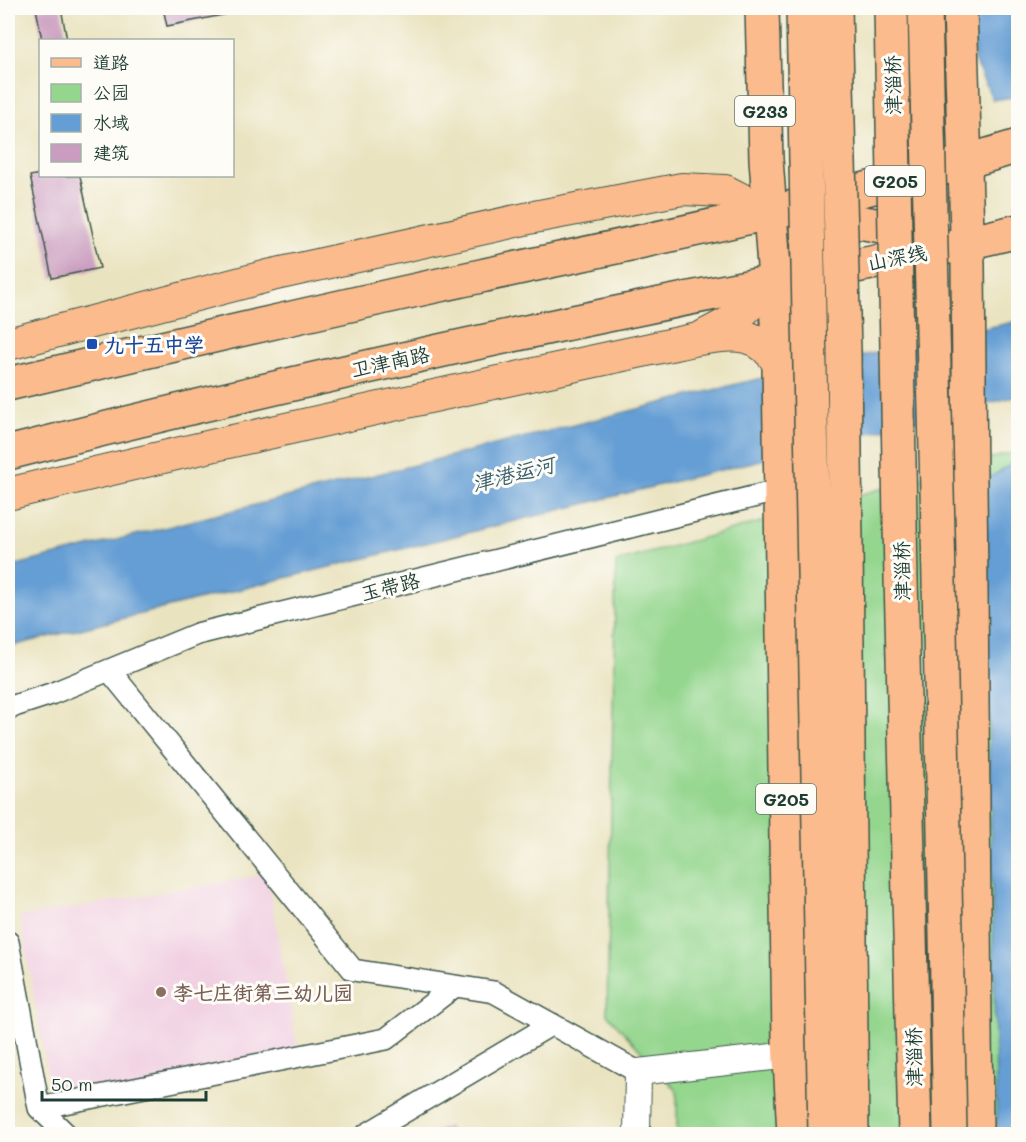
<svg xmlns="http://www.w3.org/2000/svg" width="1026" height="1142" font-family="Mali,'LXGW WenKai TC',sans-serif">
<rect width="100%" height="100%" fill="#fdfcf7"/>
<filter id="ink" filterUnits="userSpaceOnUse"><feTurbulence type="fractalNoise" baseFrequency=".0167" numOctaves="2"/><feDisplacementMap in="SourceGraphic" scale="12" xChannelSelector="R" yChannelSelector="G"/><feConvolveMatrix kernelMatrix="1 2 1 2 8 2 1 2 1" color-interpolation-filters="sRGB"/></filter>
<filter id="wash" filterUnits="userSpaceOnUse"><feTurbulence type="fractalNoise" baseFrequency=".008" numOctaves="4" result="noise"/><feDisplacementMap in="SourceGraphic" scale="24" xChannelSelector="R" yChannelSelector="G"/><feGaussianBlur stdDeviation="1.35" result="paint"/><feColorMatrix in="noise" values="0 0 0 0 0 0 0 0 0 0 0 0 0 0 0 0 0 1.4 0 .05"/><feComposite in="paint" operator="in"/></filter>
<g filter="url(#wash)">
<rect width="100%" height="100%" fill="#eae3c0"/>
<path fill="#f1d0e2" d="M267,874L301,1068L54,1110L20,917Z"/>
<path fill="#94d68e" stroke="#5a8a61" stroke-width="1.5" d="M1018,451V1134H677V1091L607,1014L616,562Z"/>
<path fill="#659ed4" stroke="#426e84" stroke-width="1.5" d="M973,8H1018V96L993,100L974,60Z
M1018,321V396L8,647V567L741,383Z
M1018,460V1134H997L984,481Z"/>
<g id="blocks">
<path fill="#ca9dc0" d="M36,8H61L67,40H42Z
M163,8H253V9L167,26Z
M40,174V176H80L100,268L52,278L30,176Z
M448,1126L452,1134H431Z"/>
</g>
</g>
<g filter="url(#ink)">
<use href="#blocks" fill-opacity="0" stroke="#3d5649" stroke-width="1.5"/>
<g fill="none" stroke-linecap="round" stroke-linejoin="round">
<g stroke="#3d5649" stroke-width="24">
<path id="minor" d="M109,670L353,970L494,992L638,1072
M8,708L51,694L197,634L781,490
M8,942L39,1108L66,1134
M39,1108L386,1039L455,986
M367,1134L552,1024"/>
</g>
<g stroke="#3d5649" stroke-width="28">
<path id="tertiary" d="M637,1134L638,1072L790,1055"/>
</g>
<g stroke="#3d5649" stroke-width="34">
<path id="primary" d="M704,336L734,320L775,280
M8,344L272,275L534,217L682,189L725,191L770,214
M8,494C237,438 467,388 698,339C734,334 757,329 779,364"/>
</g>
<g stroke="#3d5649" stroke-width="36">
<path id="trunk" d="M762,8L766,159L775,280L779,364L789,1041L794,1134
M960,8C963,93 966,179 968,265L976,1134
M811,221C849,219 888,224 922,240
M8,384C165,347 322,310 481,276C661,237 842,201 1018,146
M8,453C219,399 432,351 646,307C770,281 896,261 1018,231"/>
</g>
<use href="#minor" stroke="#fff" stroke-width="21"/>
<use href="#tertiary" stroke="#fff" stroke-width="26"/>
<use href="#primary" stroke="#fbbb8d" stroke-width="32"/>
<use href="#trunk" stroke="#fbbb8d" stroke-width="33"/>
<g stroke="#3d5649" stroke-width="36" stroke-linecap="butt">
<path id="trunk-bridge" d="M803,8L825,1134
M835,8L844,351L852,1134
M891,8L901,578L915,1134
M925,8L938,531L950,1134"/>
</g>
<use href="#trunk-bridge" stroke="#fbbb8d" stroke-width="33"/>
</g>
</g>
<rect fill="#1a4fb4" stroke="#fdfcf7" stroke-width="2" x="86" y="338" width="12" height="12" rx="3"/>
<circle fill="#8d6e63" stroke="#fdfcf7" stroke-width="2" cx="161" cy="992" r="6"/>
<g text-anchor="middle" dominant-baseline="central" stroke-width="6" stroke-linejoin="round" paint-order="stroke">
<g fill="#fdfcf7" stroke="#62766e" stroke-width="1.5">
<rect x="735" y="96" width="60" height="30" rx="4.5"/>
<rect x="865" y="166" width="60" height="30" rx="4.5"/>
<rect x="756" y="784" width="60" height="30" rx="4.5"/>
</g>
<g font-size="18" font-weight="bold" fill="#1f3d34">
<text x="765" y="111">G233</text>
<text x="895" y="181">G205</text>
<text x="786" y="799">G205</text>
</g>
<g font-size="20" fill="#1f3d34" stroke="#fdfcf7">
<text transform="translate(892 85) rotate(-91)">津淄桥</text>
<text transform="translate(897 257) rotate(-11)">山深线</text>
<text transform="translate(390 361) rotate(-12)">卫津南路</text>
<text transform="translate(901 571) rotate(-91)">津淄桥</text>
<text transform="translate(390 586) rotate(-14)">玉带路</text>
<text transform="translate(913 1057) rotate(-91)">津淄桥</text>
</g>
<g font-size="20" font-weight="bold" fill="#164399" stroke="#fdfcf7" text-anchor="start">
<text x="104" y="344">九十五中学</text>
</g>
<g font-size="20" font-weight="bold" fill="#785e54" stroke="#fdfcf7" text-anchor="start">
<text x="173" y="992">李七庄街第三幼儿园</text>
</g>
<g font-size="21" font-style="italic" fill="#385f6c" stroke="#fdfcf7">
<text transform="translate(513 473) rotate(-14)">津港运河</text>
</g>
</g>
<rect width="1026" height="1142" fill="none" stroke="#fdfcf7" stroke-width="30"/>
<rect x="39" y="39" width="195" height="138" fill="#fdfcf7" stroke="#a4b0a9" stroke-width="1.5"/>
<rect x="51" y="58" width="30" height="9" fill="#fbbb8d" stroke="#a4b0a9" stroke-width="1.5"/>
<text x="93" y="69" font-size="18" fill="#1f3d34">道路</text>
<rect x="51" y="84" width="30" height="18" fill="#94d68e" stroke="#a4b0a9" stroke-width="1.5"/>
<text x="93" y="99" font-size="18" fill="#1f3d34">公园</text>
<rect x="51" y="114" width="30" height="18" fill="#659ed4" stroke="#a4b0a9" stroke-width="1.5"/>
<text x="93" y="129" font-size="18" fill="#1f3d34">水域</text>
<rect x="51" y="144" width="30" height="18" fill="#ca9dc0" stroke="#a4b0a9" stroke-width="1.5"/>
<text x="93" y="159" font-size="18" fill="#1f3d34">建筑</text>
<path d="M42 1091v9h164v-9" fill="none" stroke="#1f3d34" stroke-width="3"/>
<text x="51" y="1091" font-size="18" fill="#1f3d34" stroke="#fdfcf7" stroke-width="4.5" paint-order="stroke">50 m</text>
</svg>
